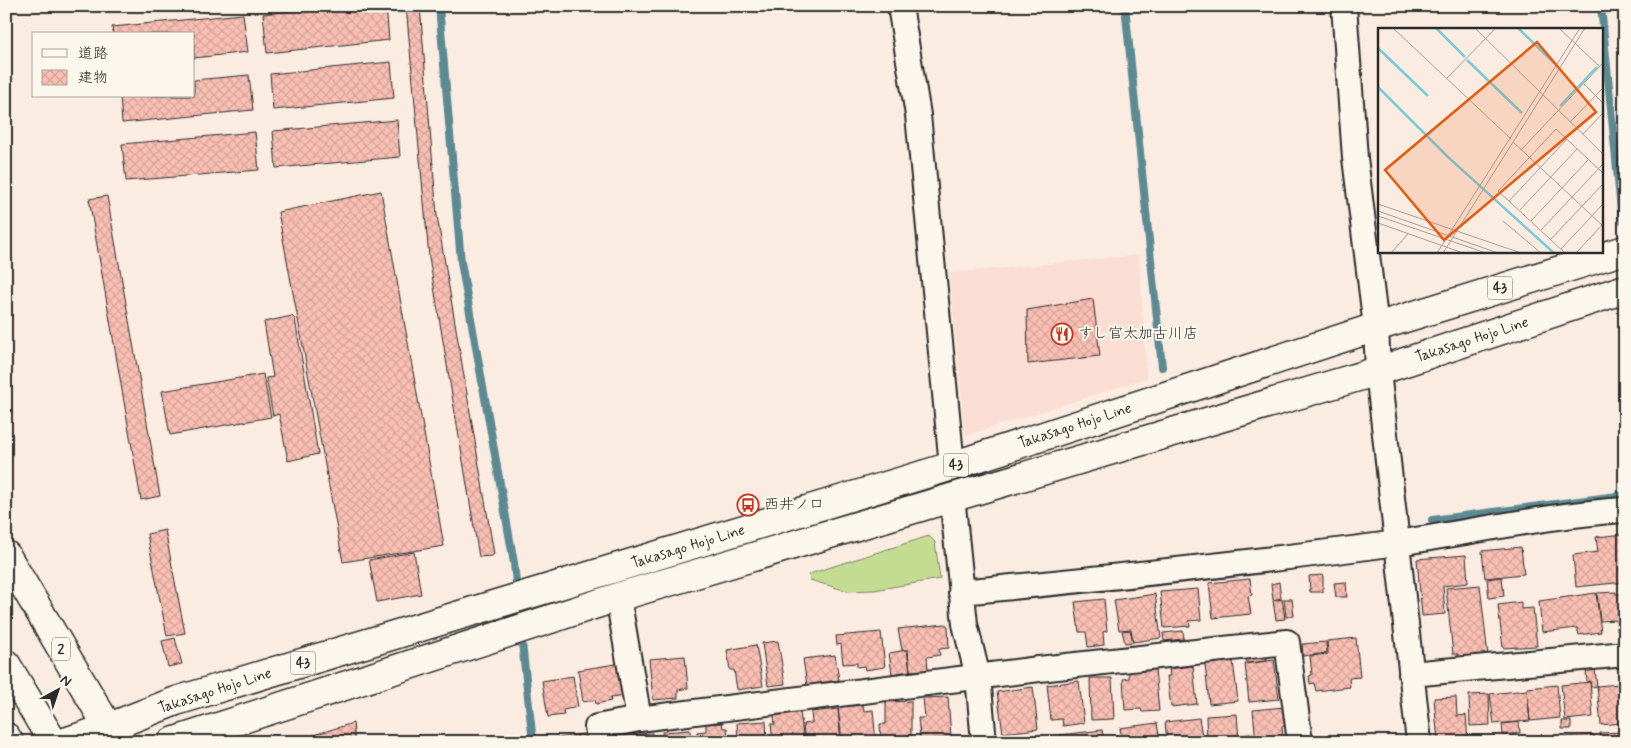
<svg xmlns="http://www.w3.org/2000/svg" width="1631" height="748" font-family="Mynerve,'Klee One',sans-serif">
<defs>
<pattern id="building-cross-hatch" width="8" height="8" patternUnits="userSpaceOnUse" patternTransform="scale(1.25)"><rect width="8" height="8" fill="#fabfb3"/><path d="M0 0l8 8M0 8l8-8" fill="none" stroke="#d6a49a"/></pattern>
</defs>
<rect width="100%" height="100%" fill="#fbece1"/>
<filter id="ink" filterUnits="userSpaceOnUse"><feTurbulence type="fractalNoise" baseFrequency=".02" numOctaves="2"/><feDisplacementMap in="SourceGraphic" scale="10" xChannelSelector="R" yChannelSelector="G"/><feConvolveMatrix kernelMatrix="1 2 1 2 8 2 1 2 1" color-interpolation-filters="sRGB"/></filter>
<g filter="url(#ink)">
<path fill="#fbded3" d="M1139,255L1147,378L965,436L949,273Z"/>
<path fill="#c4dc92" stroke="#78845e" d="M929,536L935,542L940,579L874,590L847,591L810,580L809,574Z"/>
<g fill="none" stroke-linecap="round" stroke-linejoin="round">
<path stroke="#5b8a93" stroke-width="8" d="M439,6L461,262L514,563L520,623
M1125,6L1162,367
M1601,6L1622,221
M1432,520L1625,495
M521,634L533,742"/>
</g>
<path fill="url(#building-cross-hatch)" stroke="#2b2b2b" d="M337,6H386L389,40L267,53L263,14Z
M406,6H420L437,216L494,554L492,556L479,557L429,257Z
M243,14L248,52L194,58V34H113L112,27Z
M391,62L394,98L273,110L270,74Z
M249,75L253,110L122,123L120,96H194V80Z
M397,120L400,157L276,168L273,131Z
M255,132L259,170L126,181L122,144Z
M381,191L444,546L343,562L278,212Z
M107,196L160,496L141,500L89,199Z
M1093,299L1100,356L1028,364L1027,310Z
M292,316L295,319L318,454L288,461L279,414L273,416L266,378L273,377L264,322Z
M263,374L271,417L170,435L162,391Z
M165,530L185,633L167,636L147,534Z
M1625,534V582L1576,587L1573,555L1598,552L1596,537Z
M1521,547L1524,574L1485,578L1482,551Z
M414,552L421,594L377,602L369,560Z
M1466,555L1468,583L1443,586L1445,614L1422,616L1417,559Z
M1323,575V592H1310L1309,576Z
M1502,577L1504,596L1489,598L1487,579Z
M1250,579L1252,595L1248,596L1251,614L1213,618L1209,583Z
M1279,582L1281,598L1273,600L1271,584Z
M1346,582L1347,597H1336L1334,583Z
M1480,585L1488,656L1458,660V654H1453L1446,588Z
M1198,589L1201,620L1189,621L1190,626L1164,628L1160,592Z
M1616,592V594H1625V630L1617,631L1616,620L1600,621L1597,593Z
M1596,593L1601,632L1579,635L1577,628L1542,632L1539,601Z
M1155,594L1161,638L1133,642L1131,629L1119,630L1114,600Z
M1104,599L1107,631L1103,632L1104,645L1088,647L1086,632H1079L1075,602Z
M1282,599L1285,619L1276,620L1273,601Z
M1284,599H1292L1294,616L1286,617Z
M1521,602V609L1533,608L1537,646L1503,648L1498,605Z
M945,624L948,626L949,648L939,649L940,655L927,657L928,670L910,671L908,650H902L898,629Z
M1130,630L1133,642L1125,643L1122,631Z
M1183,631L1184,639L1164,641L1163,633Z
M881,632L885,667L865,670L864,666L857,667V663L843,664L841,644L837,645L836,636Z
M175,638L182,664L168,667L162,641Z
M1356,638L1360,677L1349,678L1350,687L1316,691L1314,683L1310,684L1309,676L1312,675L1310,656L1328,654L1327,641Z
M778,641L785,684L768,686L762,643Z
M1326,642L1327,653L1303,656L1302,644Z
M756,645L763,686L737,690L734,670H730L727,650Z
M907,650L910,671L892,674L889,653Z
M1266,653L1267,661L1247,663L1246,656Z
M835,655L839,680L807,685L803,659Z
M685,656L688,688L678,690V698L653,700L649,659Z
M1274,660L1279,699L1249,702L1245,664Z
M1233,661L1238,701L1209,704L1205,664Z
M622,663L626,696L610,698L611,701L596,704L595,700L583,702L578,670Z
M1193,666L1197,704L1171,707L1167,676H1170L1169,669Z
M1155,669L1159,711L1142,712L1141,709L1125,710L1123,679L1129,678V671Z
M1595,670L1597,686L1591,687L1590,681L1587,682L1586,671Z
M573,676L578,707L563,710L564,715L548,717L542,681Z
M1090,678H1112L1114,719L1091,720Z
M1079,681L1084,723L1063,726L1062,719L1051,720L1047,685Z
M1590,682L1593,717L1565,720L1561,685Z
M1619,684L1622,723L1601,725L1597,686Z
M1557,685L1560,718L1530,721L1527,688Z
M1033,687L1038,729L1003,733L997,692Z
M1527,690L1530,721L1494,724L1490,694Z
M1489,694L1490,725L1470,726L1469,695Z
M948,697L951,737L920,739L918,718H925L923,698Z
M1456,697L1457,716L1466,715L1468,742H1438L1434,698Z
M911,701V740H881L880,724H886V702Z
M863,705L864,711L873,710L876,742H842L838,707Z
M1284,707L1286,726H1282L1283,740L1256,742L1253,710Z
M838,709L841,742H805L803,724L812,723L811,712Z
M800,712L804,742H773L771,724H775L774,716Z
M1237,714L1239,741L1207,742L1206,716Z
M1199,718L1203,742H1167L1165,722Z
M766,721L767,742H738L737,723Z
M1562,721H1571V729H1562Z
M1519,722L1520,733L1503,735L1502,724Z
M353,723L355,742H311L310,736Z
M722,723L723,728H727L728,742H698L697,732L706,731V724Z
M1157,723L1160,742H1122L1120,728Z
M690,730L691,742H663L662,732Z
M1102,730L1104,742H1061L1060,735Z
M1623,732L1624,742H1601L1600,733Z
M589,733L591,741L578,742L577,735Z
M652,733L653,742H625L624,735Z
M1254,733L1255,742H1241L1240,735Z
M577,735L578,742H551V739Z
M1594,735L1595,742H1565V737Z
M1048,737V742H1007V741Z
M1367,738V742H1340Z
M1564,738L1565,742H1534V741Z"/>
<g fill="none" stroke-linecap="round" stroke-linejoin="round">
<g stroke="#2b2b2b" stroke-width="28">
<path id="minor" d="M900,6L918,115L952,466
M1344,6L1355,158L1376,327L1378,371L1419,742
M952,496L965,624L978,677L984,742
M961,592C1107,578 1252,563 1397,543C1473,532 1548,515 1625,510
M618,597L639,719
M1411,674L1625,654
M600,742L597,727L639,719L1039,669L1287,642L1300,742"/>
</g>
<g stroke="#2b2b2b" stroke-width="31">
<path id="major" d="M65,742L107,728L176,701L952,466L1376,327L1625,250
M172,742L618,597L1378,371L1625,289"/>
</g>
<g stroke="#2b2b2b" stroke-width="31">
<path id="highway" d="M6,555L117,742
M6,664L53,742
M6,737L9,742"/>
</g>
<use href="#minor" stroke="#fbf7ec" stroke-width="24"/>
<use href="#major" stroke="#fbf7ec" stroke-width="28"/>
<use href="#highway" stroke="#fbf7ec" stroke-width="28"/>
</g>
</g>
<defs>
<g id="restaurant-ring" transform="scale(1.125)"><circle r="9.5" fill="#fbf7ec" stroke="#c8321e" stroke-width="1.5"/><path d="M-5-6h1v4h1v-4h1v4h1v-4h1v5L-1.5 .5V6h-2V.5L-5-1ZM5-6V6H3V1.5H1.5Q1.5-4 5-6Z" fill="#c8321e"/></g>
<g id="bus-ring" transform="scale(1.125)"><circle r="9.5" fill="#fbf7ec" stroke="#c8321e" stroke-width="1.5"/><path d="M-5-6H5V4H4V6H2V4H-2V6H-4V4H-5ZM-3.5-4V0h7V-4ZM-3.5 1.2v1.5H-2V1.2ZM2 1.2v1.5H3.5V1.2Z" fill="#c8321e"/></g>
</defs>
<g fill-rule="evenodd">
<use href="#restaurant-ring" x="1062" y="334"/>
<use href="#bus-ring" x="748" y="505"/>
</g>
<g text-anchor="middle" dominant-baseline="central" stroke-width="4" stroke-linejoin="round" paint-order="stroke">
<g fill="#fbf7ec" stroke="#696865" stroke-width="1">
<rect x="1487.5" y="276.5" width="25" height="23" rx="4"/>
<rect x="943.5" y="453.5" width="25" height="23" rx="4"/>
<rect x="52" y="637.5" width="18" height="23" rx="4"/>
<rect x="290.5" y="651.5" width="25" height="23" rx="4"/>
</g>
<g font-size="14" font-weight="bold" fill="#2b2b2b">
<text x="1500" y="288">43</text>
<text x="956" y="465">43</text>
<text x="61" y="649">2</text>
<text x="303" y="663">43</text>
</g>
<g font-size="15" fill="#2b2b2b" stroke="#fbf7ec" text-anchor="start">
<text x="1078" y="334">すし官太加古川店</text>
<text x="764" y="505">西井ノ口</text>
</g>
<g font-size="15" fill="#2b2b2b" stroke="#fbf7ec">
<text transform="translate(1472 340) rotate(-18)">Takasago Hojo Line</text>
<text transform="translate(1075 426) rotate(-18)">Takasago Hojo Line</text>
<text transform="translate(688 547) rotate(-17)">Takasago Hojo Line</text>
<text transform="translate(215 691) rotate(-18)">Takasago Hojo Line</text>
</g>
</g>
<g transform="translate(1378 28)">
<rect width="225" height="225" fill="#fbece1"/>
<path fill="none" stroke="#7bc9d9" stroke-width="2.5" d="M58,0L87,29M140,0L176,35M0,20L50,68M89,32L144,85M0,59L71,130L176,225M182,78L219,39"/>
<path fill="none" stroke="#a89f98" stroke-width="1" d="M15,0L133,111M97,0L225,126M181,0L222,39M68,51L118,0M206,56L225,75M192,94L225,60M205,106L225,85M135,114L225,198M143,122L225,35M131,173L189,111M0,176L143,225M142,182L199,121M0,183L120,225M0,188L108,225M125,193L163,225M153,193L210,132M0,195L85,225M163,202L225,136M173,211L225,156M183,221L225,176M13,225L30,206M59,225L202,0M65,225L207,0M187,225L120,163L178,101L225,145M198,225L225,196"/>
<path fill="#e8590c" fill-opacity="0.15" stroke="#e8590c" stroke-width="2.5" d="M159,14L218,84L66,212L7,142Z"/>
<rect width="225" height="225" fill="none" stroke="#2b2b2b" stroke-width="2.5"/>
</g>
<rect width="1631" height="748" fill="none" stroke="#fbf7ec" stroke-width="25"/>
<rect x="12" y="12" width="1606" height="723" fill="none" stroke="#2b2b2b" stroke-width="2" filter="url(#ink)"/>
<rect x="32" y="32" width="162" height="65" fill="#fbf7ec" stroke="#a8a59f"/>
<rect x="42" y="49" width="25" height="8" fill="#fbf7ec" stroke="#a8a59f"/>
<text x="78" y="58" font-size="15" fill="#2b2b2b">道路</text>
<rect x="42" y="70" width="25" height="15" fill="url(#building-cross-hatch)" stroke="#a8a59f"/>
<text x="78" y="82" font-size="15" fill="#2b2b2b">建物</text>
<g transform="translate(58 690) rotate(40)" stroke="#fbf7ec" stroke-width="4" paint-order="stroke">
<path d="M0-4L9 19L0 12L-9 19Z" fill="#2b2b2b"/>
<text y="-8" font-size="14" font-weight="bold" text-anchor="middle" fill="#2b2b2b">N</text>
</g>
</svg>
